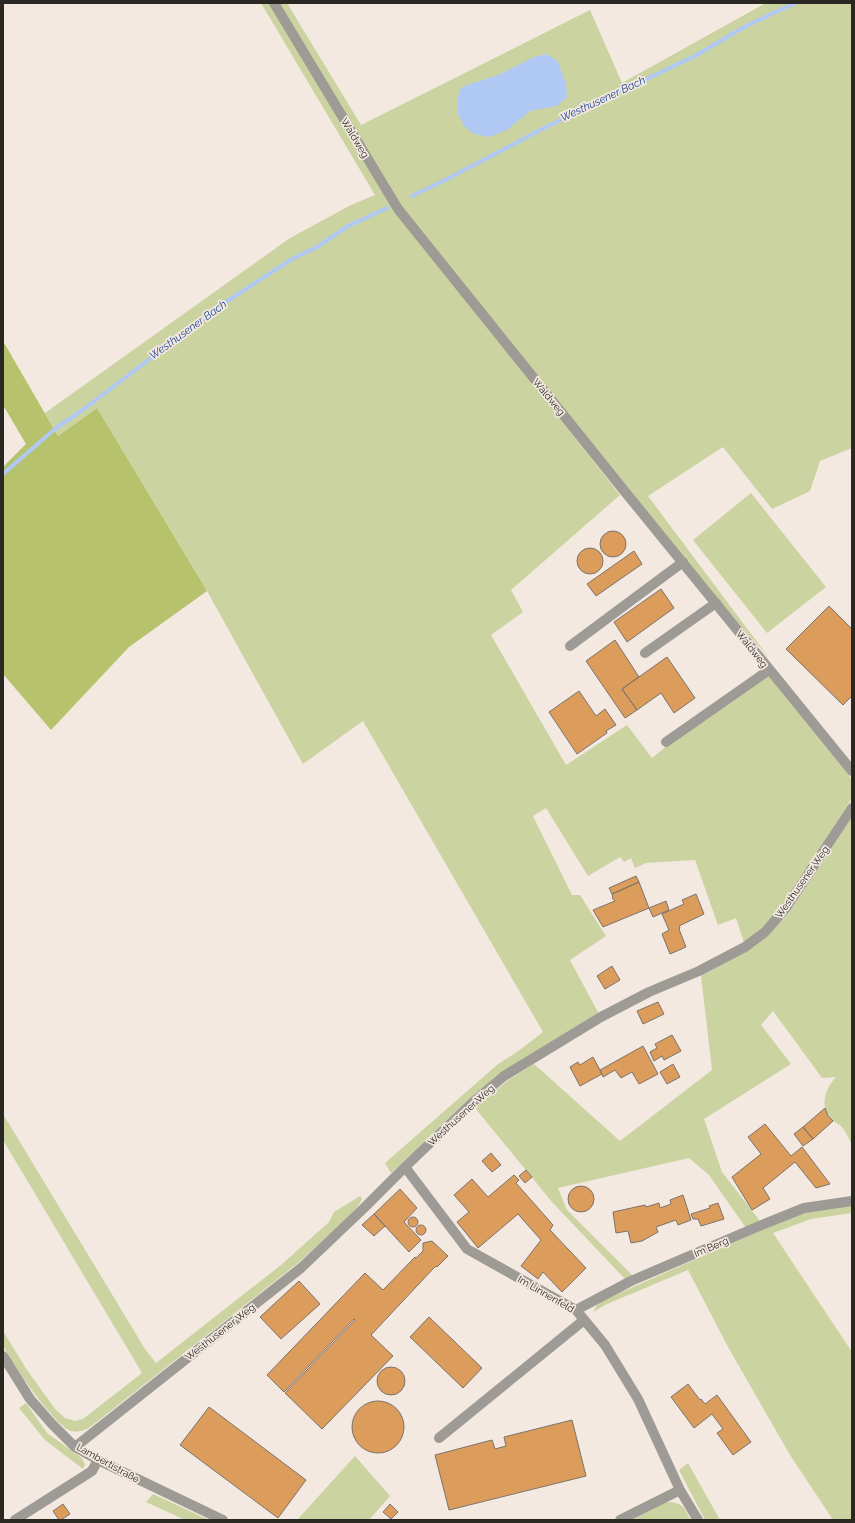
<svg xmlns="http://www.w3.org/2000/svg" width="855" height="1523" font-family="Raleway,sans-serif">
<rect width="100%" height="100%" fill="#f3e9e0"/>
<path fill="#cbd3a0" d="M261,3H271L382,192L620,495L511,590L523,612L491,635L566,765L627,725L652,758L762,668L849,775L852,782V798L783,906L761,929L744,943L736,918L718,925L695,860L646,863L635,868L631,858L624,862L620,857L588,876L546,808L533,816L572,895H580L606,936L570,960L599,1014L499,1074L468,1100L391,1173L385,1163L497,1065L521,1049L543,1032L363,721L303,764L207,591L97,408L58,436L45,413L290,238L351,205L375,195Z
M278,3H287L361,125L590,10L622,83L766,3H852V448L820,461L810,491L772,509L723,447L648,496L769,658L717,599L403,210Z
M751,493L826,587L767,633L693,540Z
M852,817V1145C849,1139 846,1131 841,1126C839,1124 836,1123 833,1121C819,1108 824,1090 836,1077L822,1078L773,1011L761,1025L791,1064L704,1119L722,1172L760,1221L746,1228L709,1175L689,1158L558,1188L567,1210L633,1276L625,1279L552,1202L475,1108L507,1081L534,1064L620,1141L712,1070L701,976L747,951L768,935L789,913Z
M3,1114L145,1349L156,1363L281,1265L329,1222L334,1212L360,1196L362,1199L357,1208L345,1220L298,1263L89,1428C84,1430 77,1433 71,1431C56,1427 11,1363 4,1347C2,1343 3,1336 3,1331L25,1367L55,1409L65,1418L75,1421L83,1419L142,1373L3,1140Z
M852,1204V1213L811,1219L773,1233L852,1352V1520H833L790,1455L728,1347L688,1270L607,1304L593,1312L597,1305L604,1300L784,1220L804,1212Z
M26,1403L47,1433L82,1458L85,1465L83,1469L45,1440L19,1408Z
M355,1456L390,1496L369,1520H297Z
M688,1463L720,1520H705L679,1470Z
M153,1494L209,1520H185L146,1502Z
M666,1502C682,1502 684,1507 691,1520H632Z"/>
<path fill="#b7c26c" d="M3,341L58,436L97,408L207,591L129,647L51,730L3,674V467L26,444L3,405Z"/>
<path fill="#b0c9f4" d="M545,54L557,60L566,83L567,97L557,106L530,111L507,130L489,137L474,134L464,126L458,114L457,101L460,89C473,81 488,80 502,73C517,67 529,57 545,54Z"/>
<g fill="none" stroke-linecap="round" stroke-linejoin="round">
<path stroke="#b0c9f4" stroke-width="4" d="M412,196L445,180L550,125L695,56L744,27L795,3
M3,474L56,428L84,409L215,309L292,259L317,247L348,226L387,208"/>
</g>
<path fill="#dc9c5b" stroke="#7c736c" d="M600 544a13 13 0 1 1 26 0a13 13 0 1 1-26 0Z
M577 561a13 13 0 1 1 26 0a13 13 0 1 1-26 0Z
M634,551L642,564L596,596L587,584Z
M661,589L674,608L627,642L614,622Z
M829,606L852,629V696L843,705L786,649Z
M615,640L639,677L622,689L637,710L625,718L586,661Z
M667,657L695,698L674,713L661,693L637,710L622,689Z
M579,691L596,716L605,709L616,725L606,731L607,733L577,754L549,712Z
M636,876L639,882L612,894L609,888Z
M639,882L649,908L603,927L593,910L615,901L612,898H613L612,894Z
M696,894L704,914L679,926L680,928L679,929L686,947L670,954L662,934L669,930L662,914L684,904L682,900Z
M666,901L669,910L653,917L649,908Z
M612,966L620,980L605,989L597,976Z
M658,1002L664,1014L643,1024L637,1011Z
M672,1035L681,1051L664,1060L662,1056L654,1061L650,1052L657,1048L655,1044Z
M643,1046L658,1074L639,1084L632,1072L621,1078L615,1070L603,1077L600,1070Z
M593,1057L602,1074L580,1086L570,1067L578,1062L580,1065Z
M673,1064L680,1077L667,1084L660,1072Z
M825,1108L828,1116L833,1121L813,1139L803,1127Z
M765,1124L791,1156L802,1147L830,1184L816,1188L795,1162L763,1188L770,1199L752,1210L732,1177L761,1154L748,1137Z
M803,1127L813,1139L803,1146L794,1134Z
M491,1153L501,1165L492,1172L482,1161Z
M526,1170L532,1177L525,1183L519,1176Z
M514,1175L519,1180L516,1183L553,1225L550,1230L586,1268L562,1292L543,1272L538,1279L521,1266L541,1240L518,1214L478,1248L457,1222L469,1212L454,1195L472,1179L488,1197Z
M568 1199a13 13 0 1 1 26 0a13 13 0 1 1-26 0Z
M400,1189L417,1208L404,1222L421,1240L409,1252L374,1214Z
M683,1195L691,1220L678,1225L676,1220L656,1227L658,1232L642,1241L631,1243L628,1231L616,1233L613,1212L645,1205L646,1207L659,1203L660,1208L671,1204L670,1200Z
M718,1203L724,1219L701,1226L698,1219H693L691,1214L710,1208L709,1206Z
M374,1214L385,1226L374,1236L362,1225Z
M408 1222a5 5 0 1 1 10 0a5 5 0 1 1-10 0Z
M416 1230a5 5 0 1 1 10 0a5 5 0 1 1-10 0Z
M432,1241L448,1256L437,1267L436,1266L431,1271L371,1335L393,1356L322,1429L285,1393L355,1320L354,1319L284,1392L267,1375L365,1273L383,1290L415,1257L416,1258L423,1251V1243Z
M299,1281L320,1304L281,1339L260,1317Z
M429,1317L482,1368L463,1388L410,1337Z
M377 1381a14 14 0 1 1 28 0a14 14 0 1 1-28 0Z
M688,1384L700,1400L701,1399L705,1404L717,1395L751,1442L733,1455L717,1433L723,1429L712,1414L694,1428L671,1397Z
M352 1427a26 26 0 1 1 52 0a26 26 0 1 1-52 0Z
M209,1407L306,1480L278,1518L180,1445Z
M572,1420L586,1476L449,1510L435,1455L492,1440L495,1449L506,1446L504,1437Z
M63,1504L70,1514L61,1520H59L53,1511Z
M390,1504L398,1512L391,1519L383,1512Z"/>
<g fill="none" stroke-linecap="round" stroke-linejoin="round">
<path stroke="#9e9a96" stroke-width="10" d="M274,3L398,209L626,493L852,771
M570,646L683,562
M645,653L716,603
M666,742L769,670
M405,1167L467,1249L576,1310L605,1345L638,1399L680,1490L698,1520
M576,1310L631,1281L757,1227L804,1208L852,1201
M3,1356L30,1399L52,1424L75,1447L98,1460L223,1520
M439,1438L584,1320
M75,1447L301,1268L363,1209L405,1167L472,1103L504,1076L601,1017L649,992L699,971L745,947L765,932L786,908L852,808
M15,1520L92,1471L98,1460
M620,1520L680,1490"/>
</g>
<g text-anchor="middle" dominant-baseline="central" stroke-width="3.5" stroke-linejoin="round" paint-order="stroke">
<g font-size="10" fill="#2b2824" stroke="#f3e9e0">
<text transform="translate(355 138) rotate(59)">Waldweg</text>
<text transform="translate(549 397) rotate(51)">Waldweg</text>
<text transform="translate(752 649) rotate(52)">Waldweg</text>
<text transform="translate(802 882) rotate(-55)">Westhusener Weg</text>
<text transform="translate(461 1115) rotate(-42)">Westhusener Weg</text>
<text transform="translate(711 1247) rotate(-23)">Im Berg</text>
<text transform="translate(546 1294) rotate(30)">Im Linnenfeld</text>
<text transform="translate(220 1332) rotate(-38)">Westhusener Weg</text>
<text transform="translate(108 1463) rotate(29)">Lambertistraße</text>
</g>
<g font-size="11" font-style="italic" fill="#194293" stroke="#f3e9e0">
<text transform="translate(603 99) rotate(-25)">Westhusener Bach</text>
<text transform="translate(188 330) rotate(-36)">Westhusener Bach</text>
</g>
</g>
<rect width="855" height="1523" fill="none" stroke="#2b2824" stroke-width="8"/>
</svg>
